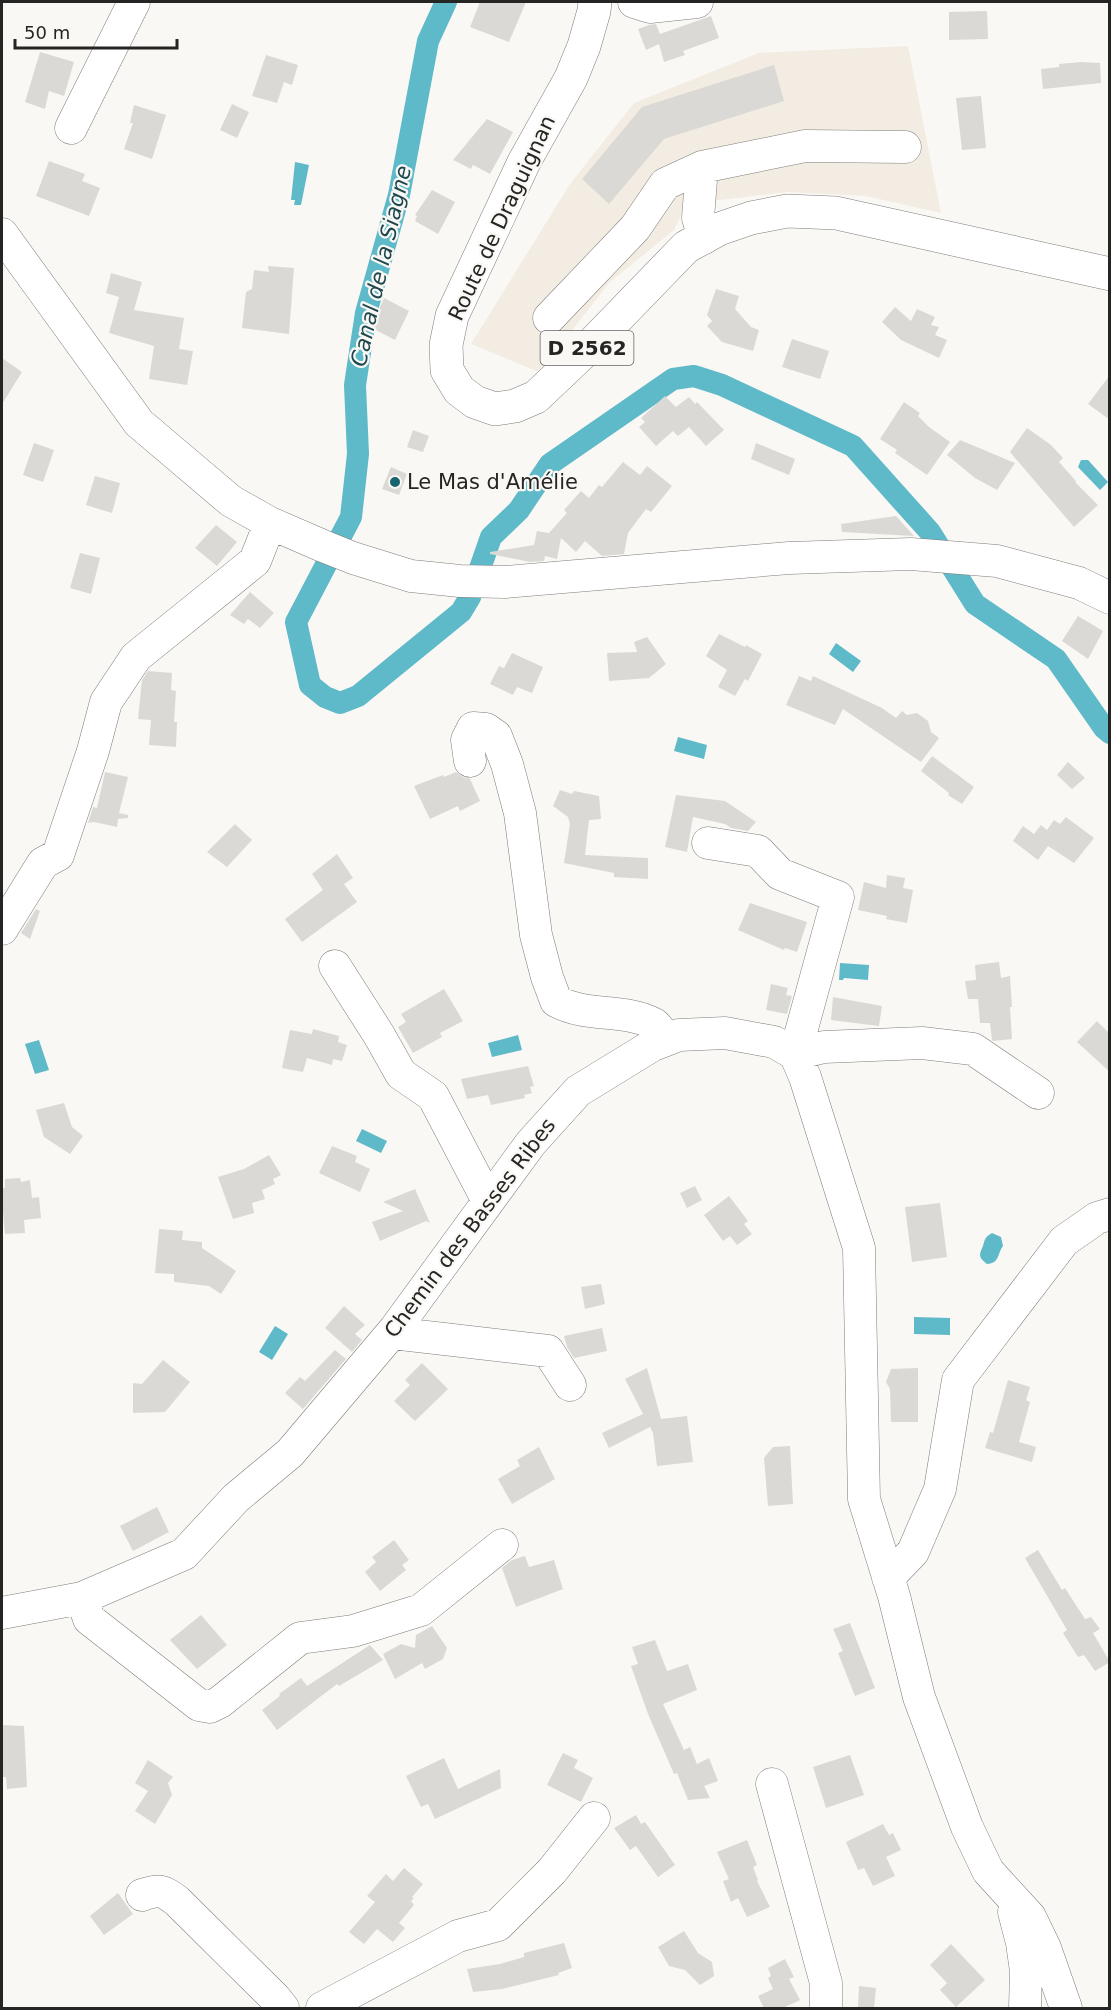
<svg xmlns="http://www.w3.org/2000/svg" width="1111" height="2010" font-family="'DejaVu Sans',sans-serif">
<rect width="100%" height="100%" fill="#faf8f4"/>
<path fill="#f2ece2" d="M908,46L941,213L866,196L787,192L686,204L674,230L610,282L539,372L471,344L570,184L634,103L759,53Z"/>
<path fill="#5eb9c9" d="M295,162L309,165L301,205H294L295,200H291Z
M1081,460H1088L1108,482L1100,490L1078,467Z
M836,643L861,661L853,672L829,654Z
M678,737L707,745L704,759L674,751Z
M840,963L869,965L868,980L844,978L843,980H839Z
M518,1035L522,1050L492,1057L488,1043Z
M39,1040L49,1070L35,1074L25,1044Z
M362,1129L387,1141L381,1153L356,1141Z
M992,1233L1001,1237L1003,1246C997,1254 1000,1263 987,1264C978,1257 979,1255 983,1246C985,1239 985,1237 992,1233Z
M914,1317L950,1318V1335L914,1334Z
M275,1326L288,1334L272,1360L259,1352Z"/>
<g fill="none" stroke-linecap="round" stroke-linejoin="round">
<path stroke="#5eb9c9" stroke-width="22" d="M446,2L428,41L399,195L366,313L355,385L358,454L351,517L296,622L310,685L325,697L340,703L358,696L461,612L470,597L491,537L519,510L550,464L673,379L694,376L722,385L853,446L930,532L975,604L1056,659L1104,728L1110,733"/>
</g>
<path fill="#dbd9d5" d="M480,2H526L509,42L470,27Z
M987,11L988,39L949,40V12Z
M711,16L719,38L683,51L685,55L664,62L659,44L646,50L638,29L649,25L656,24L660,34Z
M40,52L74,62L64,96L49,91L45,109L25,102Z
M266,55L298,65L292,85L284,82L277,103L252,96Z
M1081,62L1100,63L1101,83L1043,89L1041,69L1059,67V64Z
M774,65L784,101L664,139L609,204L582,179L642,107Z
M981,96L986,148L962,150L956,98Z
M232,104L249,112L237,138L220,130Z
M134,105L166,115L152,159L124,149L133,123H130Z
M487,119L513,132L490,174L473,165L471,169L453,160Z
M49,161L85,174L82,181L100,188L89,216L36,196Z
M432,190L455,202L438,234L415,221L417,216L415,215Z
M268,266L294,268L289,334L242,328L246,292L252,289L254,270L269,272Z
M111,273L142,282L134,310L184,318L179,349L193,351L187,385L149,379L154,346L109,333L119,297L106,293Z
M716,289L739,296L735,309L751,327L759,330L753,351L722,342L707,326L712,321L707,315Z
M384,298L409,311L395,340L374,329L376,316Z
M895,307L911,321L917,309L935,317L931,325L939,327L935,335L947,340L939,358L901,340L882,322Z
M792,339L829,351L820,379L782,367Z
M2,358L22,372L2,404Z
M1110,375V420L1088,404Z
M665,396L676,407L689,397L695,404L697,402L724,430L706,446L689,427L678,436L673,431L656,446L639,427L645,422L641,418Z
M904,402L920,413L918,416L929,427L950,442L927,475L895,453L897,450L880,439Z
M1027,428L1051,445L1063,458L1059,462L1076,481L1075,482L1098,505L1074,527L1010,452Z
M413,430L429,436L423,452L407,447Z
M960,440L1015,463L997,490L975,478L947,455Z
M34,443L54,450L43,482L23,475Z
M756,443L795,459L789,475L751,459Z
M623,462L640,475L647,466L672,486L651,512L646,509L628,533L624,554L602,556L585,541L576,552L561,538L557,559L545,556L544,561L530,562L490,554V552L534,545L537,531L549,533L567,513L564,510L581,491L589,498L599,485L602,487Z
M391,467L407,474L399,495L382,489Z
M95,476L120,483L112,513L86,505Z
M896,516L914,536L842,532L841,524Z
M216,525L237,542L217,566L195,548Z
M80,553L100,558L91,594L70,588Z
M250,592L274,613L260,628L248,619L244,624L230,615Z
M1078,616L1103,631L1088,659L1062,641Z
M719,634L745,647L746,645L762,654L748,681L745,679L735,696L718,687L727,670L706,656Z
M647,637L666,664L649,678L609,681L607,653L637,652L634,642Z
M512,653L543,667L532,693L517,687L513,695L490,684L499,666L504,668Z
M148,671L172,673L171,690L176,691L174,722H177L176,747L149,745L151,720L138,719L142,680Z
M799,676L811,681L813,676L882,708L896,718L902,711L907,715L917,713L928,721L931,732L939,738L921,762L843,709L835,725L786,705Z
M932,756L974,787L962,804L948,795L949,793L921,771Z
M1068,762L1085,778L1072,789L1057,775Z
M105,772L128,777L119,813L128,815V818L118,819L117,827L94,822L88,823L93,807L97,808Z
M456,772L463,777L470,779L480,801L460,811L458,806L430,819L414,786L443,775L444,777Z
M560,790L572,794L574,791L599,796L601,819L589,820L585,855L648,858V879L614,877V873L564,863L570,824L568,817L553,806Z
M676,795L725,801L756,822L748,831L731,828L725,824L693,817L687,852L665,847Z
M1066,817L1094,838L1074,863L1048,846L1038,860L1013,841L1023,826L1034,834L1041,825L1047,830L1054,820L1060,824Z
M235,824L252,840L227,867L207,852Z
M337,854L353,878L344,884L357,902L302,942L285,919L323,890L312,874Z
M887,875L905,878L903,888L913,890L907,923L886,919L887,916L858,910L864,882L886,888Z
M750,903L807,922L797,952L785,948L784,950L738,930Z
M36,909L40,911L30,939L21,933Z
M999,962L1001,978L1010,976L1012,1007H1010L1012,1039L993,1041L992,1040L990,1023H980L978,999H968L965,981L976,980L975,965Z
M771,984L788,988L786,995L792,996L787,1014L766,1010Z
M444,989L463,1021L440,1033L442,1037L413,1053L398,1027L406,1022L401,1014Z
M833,997L882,1006L879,1026L831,1020Z
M1097,1021L1110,1034V1072L1077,1042Z
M313,1029L339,1036L338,1042L347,1045L342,1061L333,1059L332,1065L307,1058L303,1072L282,1068L290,1030L312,1034Z
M528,1066L534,1086L530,1087L532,1093L524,1095L525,1098L491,1105L488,1095L467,1099L461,1079Z
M64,1103L72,1127L83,1136L70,1154L44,1137L36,1110Z
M332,1146L357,1156L355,1162L370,1169L360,1192L319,1173Z
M269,1155L281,1175L273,1179L275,1184L262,1190L265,1199L252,1203L254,1213L233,1219L218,1177L244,1169Z
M20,1178L21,1182L30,1180L32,1198L39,1197L41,1218L24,1220L25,1233L5,1234L3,1212H2V1188H5V1179Z
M695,1186L702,1200L687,1208L680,1193Z
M415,1189L430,1223L426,1221L380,1241L372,1222L403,1211L383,1202Z
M729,1196L748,1221L744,1224L752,1234L737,1245L730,1236L723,1241L704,1215Z
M940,1203L947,1257L912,1262L905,1207Z
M159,1229L183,1231L182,1240L202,1242V1248L236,1271L221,1294L209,1286L174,1282V1274L155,1273Z
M601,1284L605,1304L585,1309L581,1287Z
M344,1306L365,1325L355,1334L362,1340L352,1352L325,1328Z
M602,1328L607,1351L574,1358L567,1347L564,1336Z
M335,1350L346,1359L303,1409L285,1393L300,1377L305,1381Z
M163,1360L190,1382L165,1412L133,1413V1383L142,1384Z
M422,1363L448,1389L415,1421L394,1401L410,1385L405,1380Z
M647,1368L661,1419L687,1416L693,1462L657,1466L653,1433L650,1427L609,1448L602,1433L643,1414L625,1379Z
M918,1368V1422H891L890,1389L886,1382L891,1369Z
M1008,1380L1030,1387L1026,1400L1030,1402L1019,1442L1036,1447L1032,1462L985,1448L990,1432L993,1433Z
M790,1446L793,1504L768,1506L764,1458L773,1447Z
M539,1447L555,1479L512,1504L498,1479L520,1466L517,1460Z
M157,1507L169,1532L133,1551L120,1526Z
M394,1540L409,1560L402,1565L406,1570L380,1591L365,1572L376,1562L372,1557Z
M1038,1550L1062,1590L1065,1588L1085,1619L1091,1617L1100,1629L1093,1633L1110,1662L1095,1671L1084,1655L1078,1657L1063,1633L1067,1630L1025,1558Z
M525,1556L529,1567L554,1560L563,1589L516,1607L502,1568L512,1560Z
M201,1615L227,1645L197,1669L170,1640Z
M850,1623L875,1688L855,1696L838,1653L843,1651L833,1629Z
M432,1626L447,1648L443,1659L425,1669L422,1663L395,1679L383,1654L401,1644L415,1648L416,1635Z
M655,1640L667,1671L688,1664L697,1690L663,1704L684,1750L690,1747L697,1764L709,1758L718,1781L704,1786L710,1798L688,1800L677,1773L674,1774L648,1714L631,1666L638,1664L632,1647Z
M370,1645L383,1660L339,1686L337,1684L277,1730L262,1710L280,1696L279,1694L301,1678L307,1686Z
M2,1725L24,1726L27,1787L7,1789L6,1777H2Z
M563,1753L578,1760L574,1768L593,1778L581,1802L547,1785Z
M850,1755L864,1795L826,1808L813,1767Z
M444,1758L458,1789L500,1769L501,1788L435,1819L428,1804L421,1807L406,1776Z
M148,1760L173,1777L168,1783L172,1795L155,1824L135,1811L148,1791L135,1783Z
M636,1815L641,1824L645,1822L675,1865L658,1877L636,1846L630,1850L614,1828Z
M883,1824L889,1835L893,1833L901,1850L886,1857L895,1876L873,1886L864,1868L858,1870L846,1842Z
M747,1840L757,1865L753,1867L758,1880L757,1881L770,1907L747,1917L738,1898L731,1902L723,1881L729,1879L717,1852Z
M404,1868L423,1884L412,1897L414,1898L411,1901L414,1905L399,1923L405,1928L393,1942L377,1929L364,1944L349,1932L375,1902L367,1896L386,1874L393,1881Z
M118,1893L133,1914L104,1935L90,1916Z
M684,1931L698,1953L712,1962L714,1976L700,1985L685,1970L669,1966L658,1947Z
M564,1943L572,1968L558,1973L559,1975L502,1989L473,1992L467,1969L500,1964L524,1957V1953Z
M951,1944L985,1980L956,2007L940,1990L947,1983L930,1965Z
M785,1959L794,1977L789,1979L800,2000L783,2008H764L758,1996L773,1989L768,1978L771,1976L768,1968Z
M859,1986L876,1988L874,2008H858Z"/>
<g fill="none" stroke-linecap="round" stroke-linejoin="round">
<g stroke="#7f7d7a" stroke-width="33">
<path id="minor" d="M634,2L650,7L697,2
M71,128L134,2
M2,234L139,423L231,501L270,523L323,546L353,558L411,576L460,581L505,582L789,558L911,554L997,561L1079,583L1110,598
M704,238L698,218L702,167L805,146L905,147
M549,318L635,228L665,184L702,167
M470,761L467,740L473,728L486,729L496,736L507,764L520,813L536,935L547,977L556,1001C587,1018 625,1008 654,1024C659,1027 662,1034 665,1039
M708,843L758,851L780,874L838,897L795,1054L824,1047L922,1043L973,1049L1038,1093
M2,929L43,863L58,855L93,751L106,702L136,657L255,561L270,523
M335,966L379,1035L401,1074L433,1096L488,1201
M392,1333L548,1351L570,1385
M888,1578L913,1552L940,1489L958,1380L1064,1241L1097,1218L1110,1214
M82,1598L89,1619L199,1705L210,1707L220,1702L300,1638L353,1631L421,1610L502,1545
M2,1613L82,1598L184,1554L236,1498L290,1453L395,1329L531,1143L578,1091L653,1045L679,1035L725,1033L774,1042L795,1054L805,1077L859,1248L864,1499L894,1596L919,1697L967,1827L988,1871L1030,1917L1045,1948L1066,2008
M772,1784L826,1983V2008
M142,1895C160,1889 162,1890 177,1901L275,1998L283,2008
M1014,1912L1022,1943L1026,1971L1025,2008
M322,2008L458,1936L498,1925L552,1871L594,1818"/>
</g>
<g stroke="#7f7d7a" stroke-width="34">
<path id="major" d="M595,2L594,11L584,46L571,78L524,162L452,316L446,345L447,370L459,390L475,402L495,409L515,406L536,397L594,342L686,247L719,229L751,218L787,211L836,213L1110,274"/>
</g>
<use href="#minor" stroke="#fff" stroke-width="32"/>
<use href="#major" stroke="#fff" stroke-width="33"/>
</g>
<circle fill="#17636e" stroke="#faf8f4" stroke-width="2" cx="395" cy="482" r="6"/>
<g text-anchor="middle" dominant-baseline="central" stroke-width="4.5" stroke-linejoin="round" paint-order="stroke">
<rect fill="#faf8f4" stroke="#656462" stroke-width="1.5" x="540.5" y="331" width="93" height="34" rx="4.5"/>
<g font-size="20" font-weight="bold" fill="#252523">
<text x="587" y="348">D 2562</text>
</g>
<g font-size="21" fill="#252523" stroke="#faf8f4">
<text transform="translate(502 218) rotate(-65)">Route de Draguignan</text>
<text transform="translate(470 1228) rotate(-53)">Chemin des Basses Ribes</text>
</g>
<g font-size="21" fill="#252523" stroke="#faf8f4" text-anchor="start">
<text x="407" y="482">Le Mas d'Amélie</text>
</g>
<g font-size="22" font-style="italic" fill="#1e484f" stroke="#faf8f4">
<text transform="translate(381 266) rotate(-77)">Canal de la Siagne</text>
</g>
</g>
<rect width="1111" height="2010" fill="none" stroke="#252523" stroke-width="6"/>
<path d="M15 39v9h162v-9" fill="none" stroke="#252523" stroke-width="3"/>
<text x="24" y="39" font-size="18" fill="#252523" stroke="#faf8f4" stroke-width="4.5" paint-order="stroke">50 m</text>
</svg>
